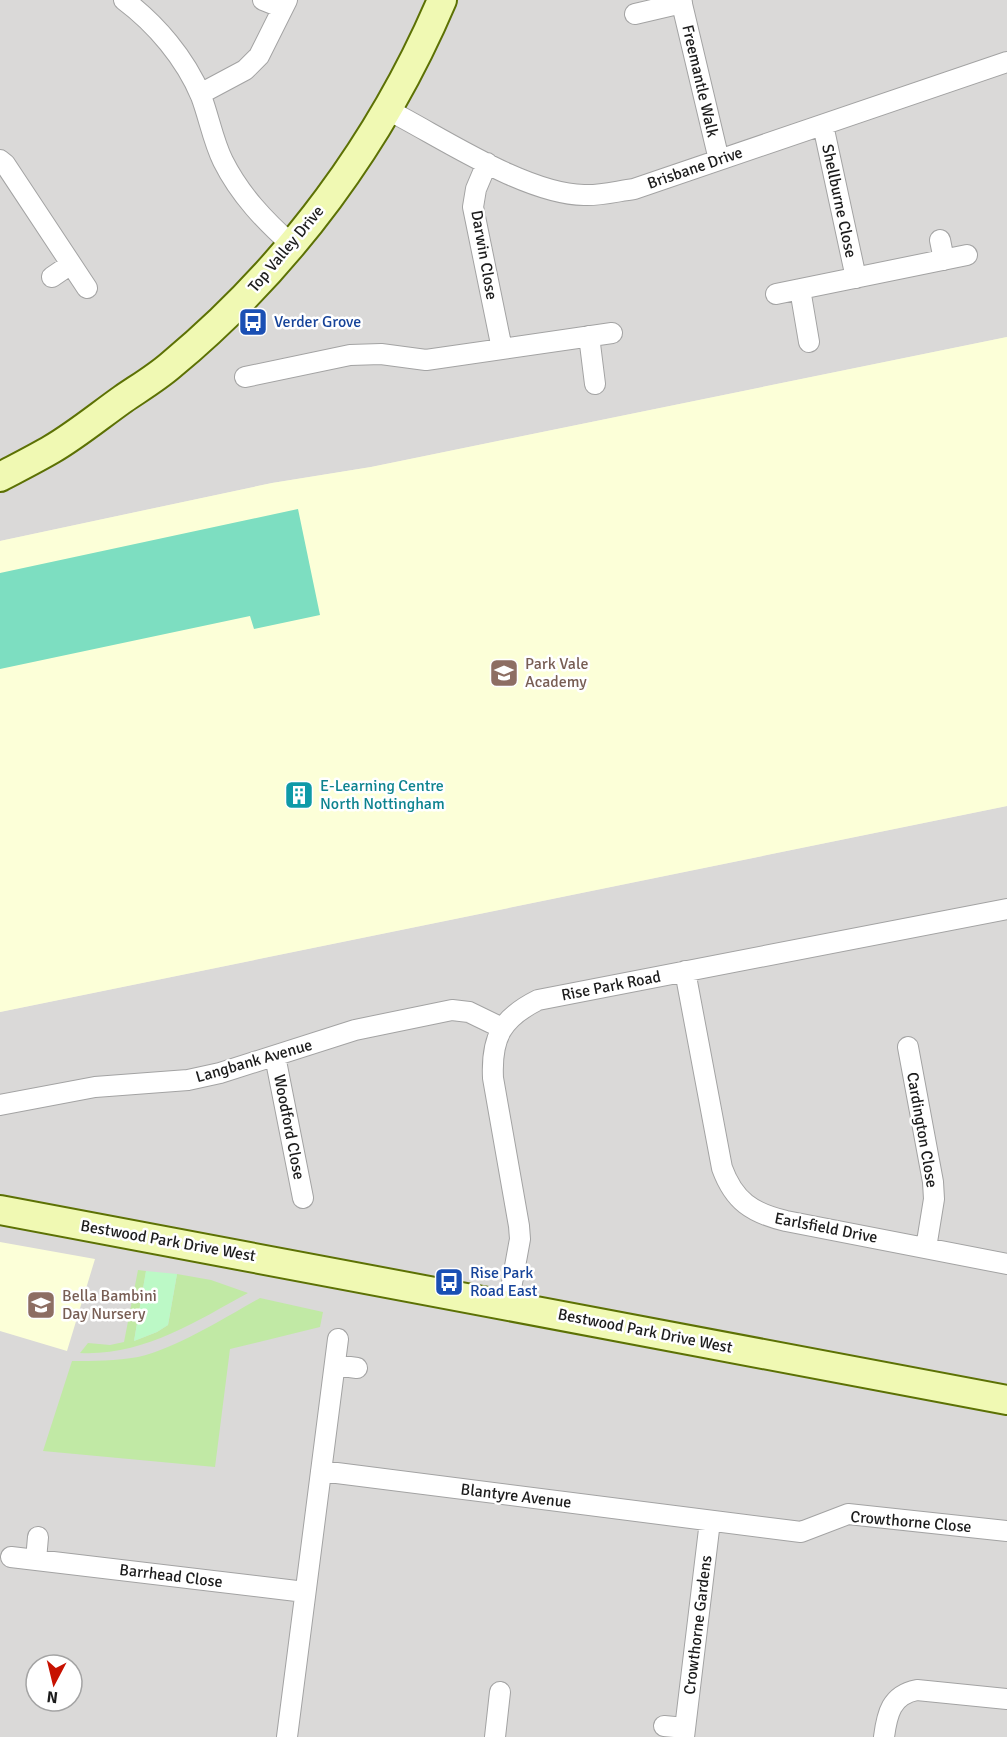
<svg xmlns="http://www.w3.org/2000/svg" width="1007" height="1737" font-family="Signika,sans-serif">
<rect width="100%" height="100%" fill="#edeae1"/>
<path fill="#dad9d8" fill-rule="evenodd" d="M0,0H1007V337L371,467L272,483L0,541Z
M1007,806V1737H0V1012ZM36,1665H72V1701H36Z"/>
<path fill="#fcffd8" d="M1007,337V806L0,1012V541L272,483L371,467Z
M0,1242L95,1259L67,1351L0,1331Z"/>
<path fill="#c1e9a5" d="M138,1270L146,1271L134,1341L157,1332L168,1325L177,1274L211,1280L248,1293C195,1322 143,1356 80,1353L88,1343L110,1345L124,1342Z
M260,1298L323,1312L320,1327L230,1349L215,1467L43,1451L72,1361C94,1361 116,1361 138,1357C177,1348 224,1318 260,1298Z"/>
<path fill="#bcf9c6" d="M146,1271L177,1274L168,1325L157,1332L134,1341Z"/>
<path fill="#7ddec1" d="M298,509L320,615L254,629L250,616L0,669V573Z"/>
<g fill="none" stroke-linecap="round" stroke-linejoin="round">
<g stroke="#a3a3a3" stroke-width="22">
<path id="street" d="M124,0C156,24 185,58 201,96C209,117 213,141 223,161C240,195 265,221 293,246
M263,0L283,8
M681,0L719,160
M635,14L682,3
M200,94L245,70L259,56L287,0
M388,110C441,137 525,194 584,195C600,196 618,191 634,189L1007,62
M823,125L856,278
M0,160L5,164L87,288
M487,163L476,189L473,207L502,349
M940,240L944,260
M52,277L71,264
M800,289L809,342
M776,294L967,255
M589,336L595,384
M245,377L350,355L381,354L426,360L612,333
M685,971L722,1168C734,1201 752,1213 786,1221L1007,1264
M908,1047L933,1182L934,1199L926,1248
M275,1056L303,1198
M0,1105L95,1087L188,1080L220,1073L355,1030L452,1010L469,1012L502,1028
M508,1305L520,1239L519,1226L493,1078C491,1037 502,1018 538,1000L1007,909
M335,1365L357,1368
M321,1471L793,1531L801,1532L848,1514L1007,1531
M11,1557L305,1592
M36,1560L38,1537
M664,1726L685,1728
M287,1737L338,1339
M495,1737L500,1692
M684,1737L710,1521
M884,1737C887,1714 891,1695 917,1690L1007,1699"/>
</g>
<g stroke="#5c7104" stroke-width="32">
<path id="secondary" d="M0,477C17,468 35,459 52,449C76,435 99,416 123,399C139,388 156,378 171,365C289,267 382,141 442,0
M0,1210L1007,1400"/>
</g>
<use href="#street" stroke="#fff" stroke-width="20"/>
<use href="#secondary" stroke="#f0f9b3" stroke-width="28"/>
</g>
<defs>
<g id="bus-square" transform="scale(1.5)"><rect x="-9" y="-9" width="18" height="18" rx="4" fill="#1a4fb4" stroke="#fff"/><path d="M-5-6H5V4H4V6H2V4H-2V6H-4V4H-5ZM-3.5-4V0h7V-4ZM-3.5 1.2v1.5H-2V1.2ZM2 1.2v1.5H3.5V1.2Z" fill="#fff"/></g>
<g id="school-square" transform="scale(1.5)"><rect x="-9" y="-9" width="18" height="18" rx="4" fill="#8d6e63" stroke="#fff"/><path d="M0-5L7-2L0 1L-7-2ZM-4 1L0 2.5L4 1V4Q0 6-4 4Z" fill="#fff"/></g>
<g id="building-square" transform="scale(1.5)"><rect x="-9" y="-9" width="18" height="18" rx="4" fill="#0f9aa8" stroke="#fff"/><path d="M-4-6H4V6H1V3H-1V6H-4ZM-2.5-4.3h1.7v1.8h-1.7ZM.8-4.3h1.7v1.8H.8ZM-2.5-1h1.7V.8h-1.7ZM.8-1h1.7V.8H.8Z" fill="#fff"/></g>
</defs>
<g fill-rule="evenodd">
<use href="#bus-square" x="253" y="322"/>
<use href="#school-square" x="504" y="673"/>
<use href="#building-square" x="299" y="795"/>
<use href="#bus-square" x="449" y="1282"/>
<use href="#school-square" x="41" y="1305"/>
</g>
<g text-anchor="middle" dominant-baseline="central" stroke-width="5" stroke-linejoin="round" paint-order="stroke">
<g font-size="16" fill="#1c1c1c" stroke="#fff">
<text transform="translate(700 81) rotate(77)">Freemantle Walk</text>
<text transform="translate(695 168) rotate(-19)">Brisbane Drive</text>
<text transform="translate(839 201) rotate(78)">Shellburne Close</text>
<text transform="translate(286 249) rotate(-50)">Top Valley Drive</text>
<text transform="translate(484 255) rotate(80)">Darwin Close</text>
<text transform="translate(611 986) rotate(-11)">Rise Park Road</text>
<text transform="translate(254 1061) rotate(-16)">Langbank Avenue</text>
<text transform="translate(289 1127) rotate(79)">Woodford Close</text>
<text transform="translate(922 1130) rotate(80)">Cardington Close</text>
<text transform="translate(826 1228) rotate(11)">Earlsfield Drive</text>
<text transform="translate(168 1241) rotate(10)">Bestwood Park Drive West</text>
<text transform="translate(645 1331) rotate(11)">Bestwood Park Drive West</text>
<text transform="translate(516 1496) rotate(7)">Blantyre Avenue</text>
<text transform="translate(911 1522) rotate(5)">Crowthorne Close</text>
<text transform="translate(171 1576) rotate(7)">Barrhead Close</text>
<text transform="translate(698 1625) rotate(-83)">Crowthorne Gardens</text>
</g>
<g font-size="16" fill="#164399" stroke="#fff" text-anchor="start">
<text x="274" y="322">Verder Grove</text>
<text x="470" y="1273">Rise Park<tspan x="470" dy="18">Road East</tspan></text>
</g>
<g font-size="16" fill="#785e54" stroke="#fff" text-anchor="start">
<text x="525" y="664">Park Vale<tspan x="525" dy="18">Academy</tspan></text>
<text x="62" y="1296">Bella Bambini<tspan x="62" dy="18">Day Nursery</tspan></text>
</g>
<g font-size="16" fill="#0d838f" stroke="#fff" text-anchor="start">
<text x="320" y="786">E-Learning Centre<tspan x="320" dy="18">North Nottingham</tspan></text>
</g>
</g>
<g transform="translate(54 1683) rotate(187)"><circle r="28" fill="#ffffff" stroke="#a4a4a4" stroke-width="1.5"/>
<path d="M0-4.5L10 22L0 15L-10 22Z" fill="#c71100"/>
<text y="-9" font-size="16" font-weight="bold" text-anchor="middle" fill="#1c1c1c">N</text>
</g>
</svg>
